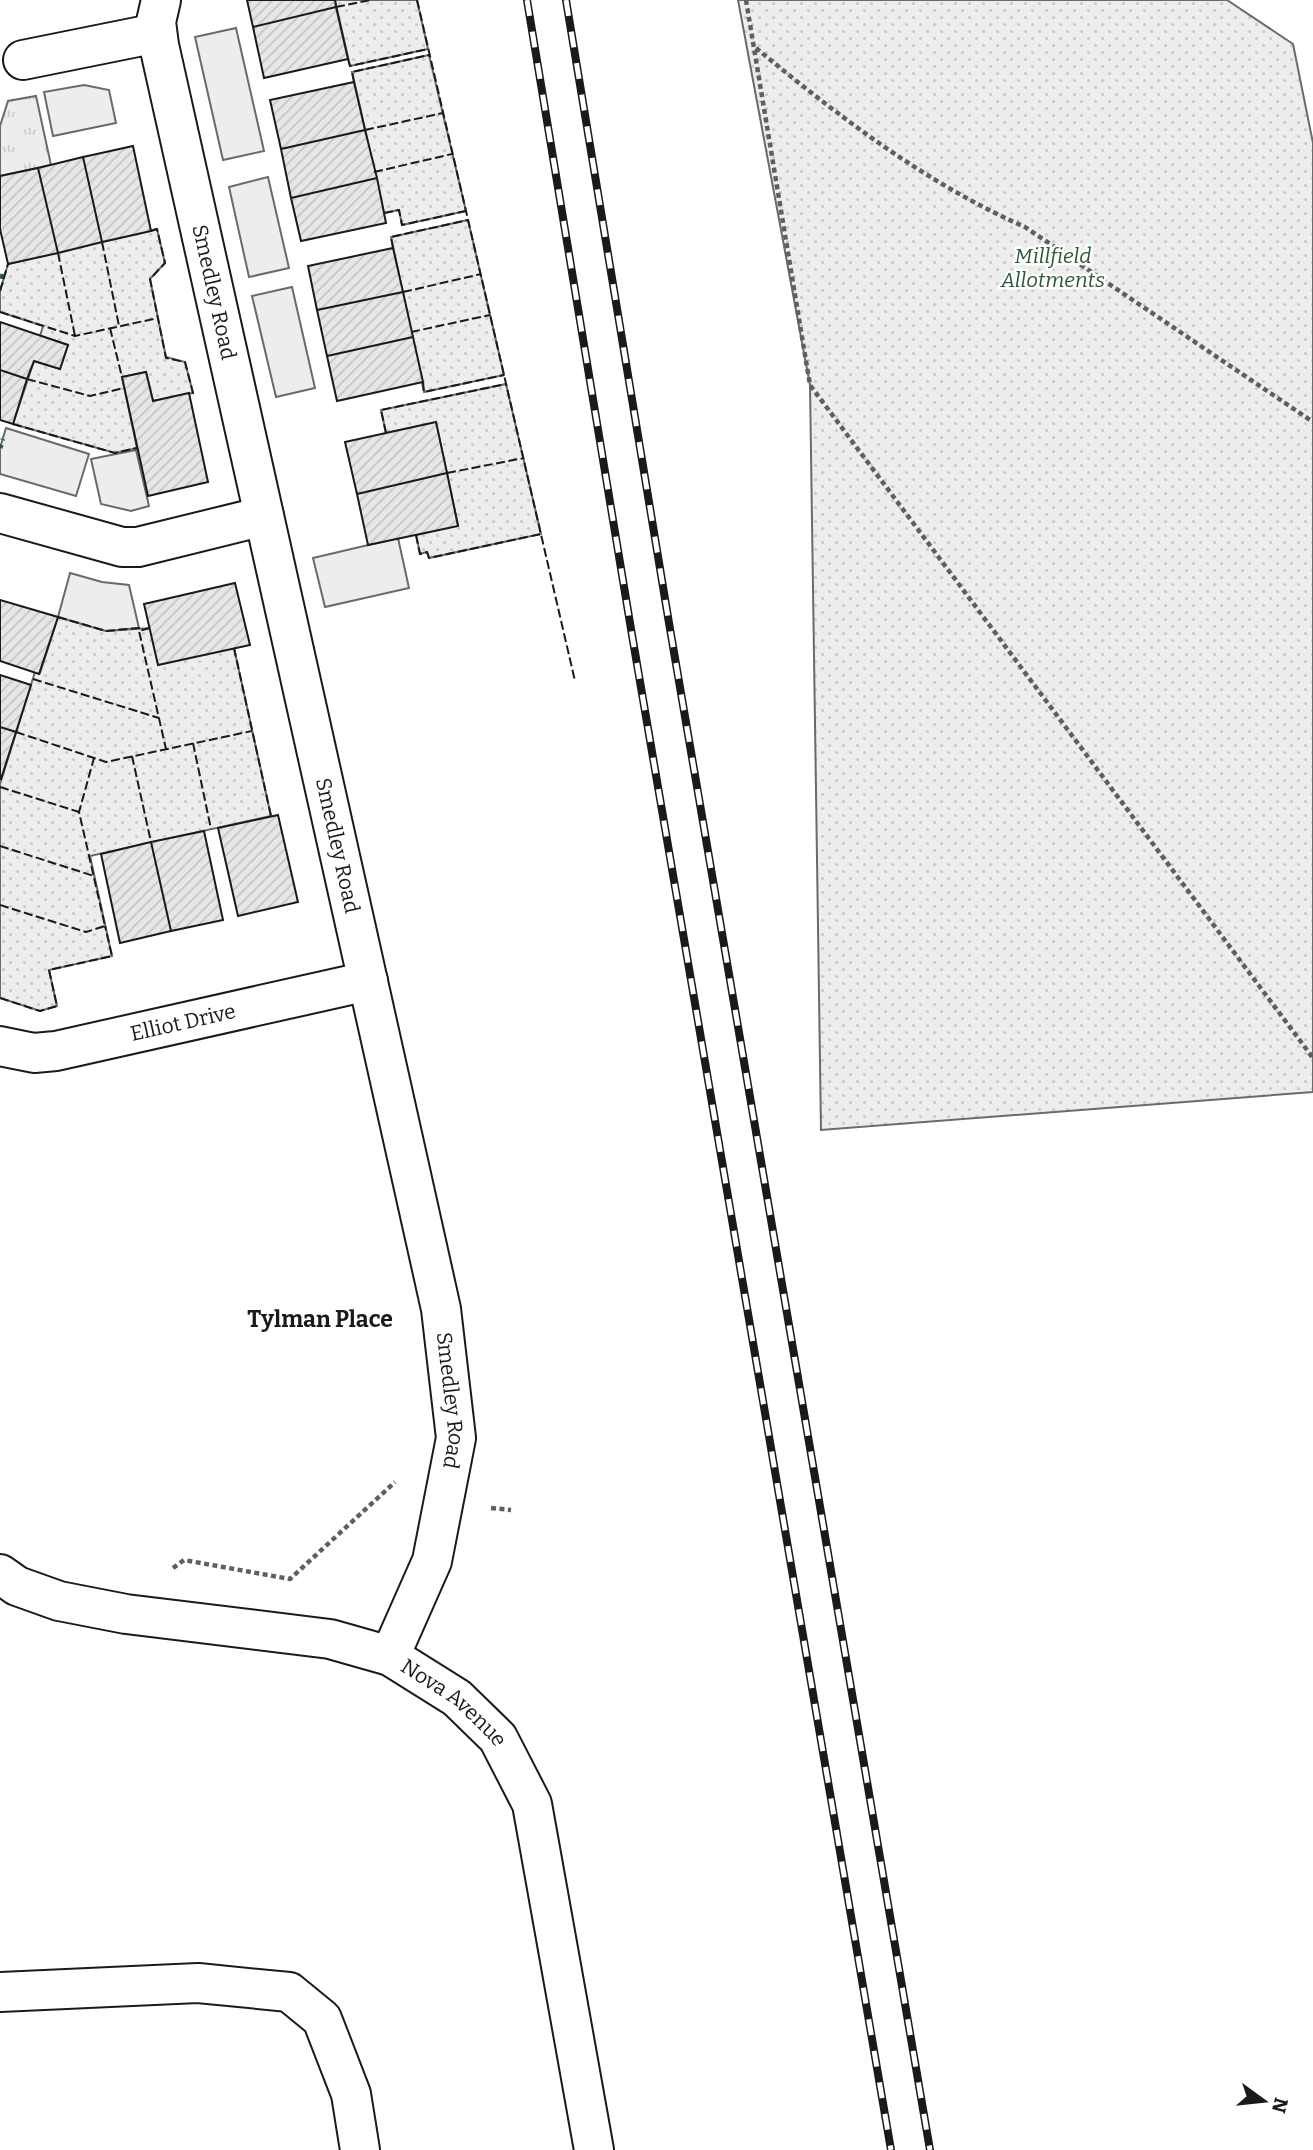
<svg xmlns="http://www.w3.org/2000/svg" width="1313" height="2150" font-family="Bitter,serif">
<defs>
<pattern id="grass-tufts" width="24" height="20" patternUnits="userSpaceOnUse" patternTransform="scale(1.75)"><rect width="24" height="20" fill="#ededed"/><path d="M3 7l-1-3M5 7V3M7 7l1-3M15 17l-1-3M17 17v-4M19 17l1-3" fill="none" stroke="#cbcbcb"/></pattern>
<pattern id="garden-dots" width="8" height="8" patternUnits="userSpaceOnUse" patternTransform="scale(1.75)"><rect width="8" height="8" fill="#ededed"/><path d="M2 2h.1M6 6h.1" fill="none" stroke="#cbcbcb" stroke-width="1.8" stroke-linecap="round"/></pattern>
<pattern id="building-hatch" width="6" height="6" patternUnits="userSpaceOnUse" patternTransform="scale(1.75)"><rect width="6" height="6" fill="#e6e6e6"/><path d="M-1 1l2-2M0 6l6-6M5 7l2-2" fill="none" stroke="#c5c5c5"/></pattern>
</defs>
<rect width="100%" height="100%" fill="#fff"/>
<path fill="url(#grass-tufts)" stroke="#6a6a6a" stroke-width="2" d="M36,96L51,165L0,176V126L8,101Z"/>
<path fill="url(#garden-dots)" stroke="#6a6a6a" stroke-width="2" d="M335,0H417L428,49L350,66Z
M738,0H1227L1293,44L1313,143V1092L821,1130L810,385Z
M429,55L466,211L402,225L399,210L384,213L352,72Z
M468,220L504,375L424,392L391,237Z
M157,229L165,263L150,279L166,357L185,362L193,393L153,401L146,372L122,377L137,448L115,453L13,424L34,361L60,369L68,345L40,336L43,326L0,312V291L8,264Z
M506,384L541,534L429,558L427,552L420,554L416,535L458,525L436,423L386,433L381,410Z
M58,617L106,631L150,628L234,648L271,816L90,856L112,956L49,970L57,1006L40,1011L0,998V784L35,672L40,673Z"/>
<path fill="#ededed" stroke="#6a6a6a" stroke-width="2" d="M236,28L264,151L223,160L195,37Z
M84,85L109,90L116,123L53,136L44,92Z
M268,177L289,268L249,277L229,187Z
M292,287L315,388L276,397L252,296Z
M6,428L89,454L76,496L0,474V448Z
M136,450L149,506L131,511L101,504L91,459Z
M398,538L409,588L325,607L313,558Z
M70,573L102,582L129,585L139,628L106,631L58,617Z"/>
<path fill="url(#building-hatch)" stroke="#1a1a1a" stroke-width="2" d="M247,0H335L336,7L253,27Z
M336,7L348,59L264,78L253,27Z
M354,82L365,130L281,149L270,100Z
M365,130L377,178L291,198L281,149Z
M133,146L151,231L102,242L83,157Z
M83,157L102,242L58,253L38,168Z
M38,168L58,253L8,264L0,229V176Z
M377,178L386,223L301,241L291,198Z
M393,248L403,292L317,310L308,266Z
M403,292L413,337L327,356L317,310Z
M0,322L68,345L60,369L34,361L27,379L0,370Z
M413,337L423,382L337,401L327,356Z
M0,370L27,379L13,424L0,420Z
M146,372L153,401L189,393L208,482L148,496L122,377Z
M436,422L447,473L357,494L345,442Z
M447,473L458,526L368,545L357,494Z
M235,583L250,645L158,665L144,604Z
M0,600L58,617L39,674L0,661Z
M0,675L31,685L16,732L0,727Z
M0,727L16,732L1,779H0Z
M278,815L298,902L238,916L218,828Z
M204,831L223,920L171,931L151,842Z
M151,842L171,931L120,943L101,854Z"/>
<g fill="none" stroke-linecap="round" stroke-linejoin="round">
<g stroke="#1a1a1a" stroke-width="42">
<g id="minor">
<path id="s1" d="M161,0L156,22L159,45L441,1309L456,1438L432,1561L390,1656"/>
<path d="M23,60L157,33"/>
<path d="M0,513L122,547H138L264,516"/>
<path id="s2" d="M0,1046L34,1053L56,1051L368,981"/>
<path id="s3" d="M0,1574L17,1586L59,1601L126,1614L330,1639L390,1656L457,1698L498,1738L532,1804L594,2150"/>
<path d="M0,1992L198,1983L289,1992L322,2019L351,2094L360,2150"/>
</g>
</g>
<path stroke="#5f5f5f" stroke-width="4.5" stroke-dasharray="5 3.5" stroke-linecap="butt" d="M746,0L810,385L1313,1058
M756,48C838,116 927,184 1025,227L1313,422
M491,1508L511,1510
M173,1568L184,1560L290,1579L395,1482"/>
<use href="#minor" stroke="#fff" stroke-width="38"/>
<g stroke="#1a1a1a" stroke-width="8">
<path id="rail" d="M527,0L631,629L891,2150
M566,0L669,623L930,2150"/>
</g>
<use href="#rail" stroke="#fff" stroke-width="5" stroke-dasharray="16" stroke-linecap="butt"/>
<path stroke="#2b5a34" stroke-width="5" stroke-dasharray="3.5 5" stroke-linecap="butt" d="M0,276L5,277
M0,448L3,439"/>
<path stroke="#1a1a1a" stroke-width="2" stroke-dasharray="9 3.5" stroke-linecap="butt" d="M417,0L575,681
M336,7L371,0
M348,59L350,66L428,49
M354,82L352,72L429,55
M365,130L443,113
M374,172L452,154
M384,213L399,210L402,225L466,211
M151,231L157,229L165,263L150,279L166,358L185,362L193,393H189
M102,242L119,326
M393,248L391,237L468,220
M58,253L75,336
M0,291L8,264
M403,292L481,274
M0,312L75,336L158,318
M110,328L122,377
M411,332L490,315
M27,379L90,396L124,388
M423,382L424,392L504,375
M13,424L115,453L137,448
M386,433L381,410L506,384
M447,473L524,458
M416,535L420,554L427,552L429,558L541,534
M58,617L106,631L139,628V631
M150,628L139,631L166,749
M234,648L271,816
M33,679L159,718
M16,732L106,762L252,731
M193,743L211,829
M132,756L151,842
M0,787L79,812
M0,846L94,876
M0,905L86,932L105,926L79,812L94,758
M0,998L40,1011L57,1006L49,970L112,956L105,926"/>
</g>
<g text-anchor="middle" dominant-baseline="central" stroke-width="5" stroke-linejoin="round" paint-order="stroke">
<g font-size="21" font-style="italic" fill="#2b5a34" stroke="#fff">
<text x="1053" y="256">Millfield<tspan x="1053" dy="24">Allotments</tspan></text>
</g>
<g font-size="21" fill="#1a1a1a" stroke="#fff">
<text stroke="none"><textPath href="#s1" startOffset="299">Smedley Road</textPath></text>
<text stroke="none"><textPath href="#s1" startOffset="866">Smedley Road</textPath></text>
<text stroke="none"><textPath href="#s2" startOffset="187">Elliot Drive</textPath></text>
<text stroke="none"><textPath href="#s1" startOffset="1433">Smedley Road</textPath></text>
<text stroke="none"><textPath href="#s3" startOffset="481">Nova Avenue</textPath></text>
</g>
<g font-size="23" font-weight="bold" fill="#1a1a1a" stroke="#fff">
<text x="320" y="1319">Tylman Place</text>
</g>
</g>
<g transform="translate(1264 2101) rotate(105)" stroke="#ffffff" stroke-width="5" paint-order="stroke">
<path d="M0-5L12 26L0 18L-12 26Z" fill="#1a1a1a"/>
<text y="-10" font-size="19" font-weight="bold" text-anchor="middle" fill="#1a1a1a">N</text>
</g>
</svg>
